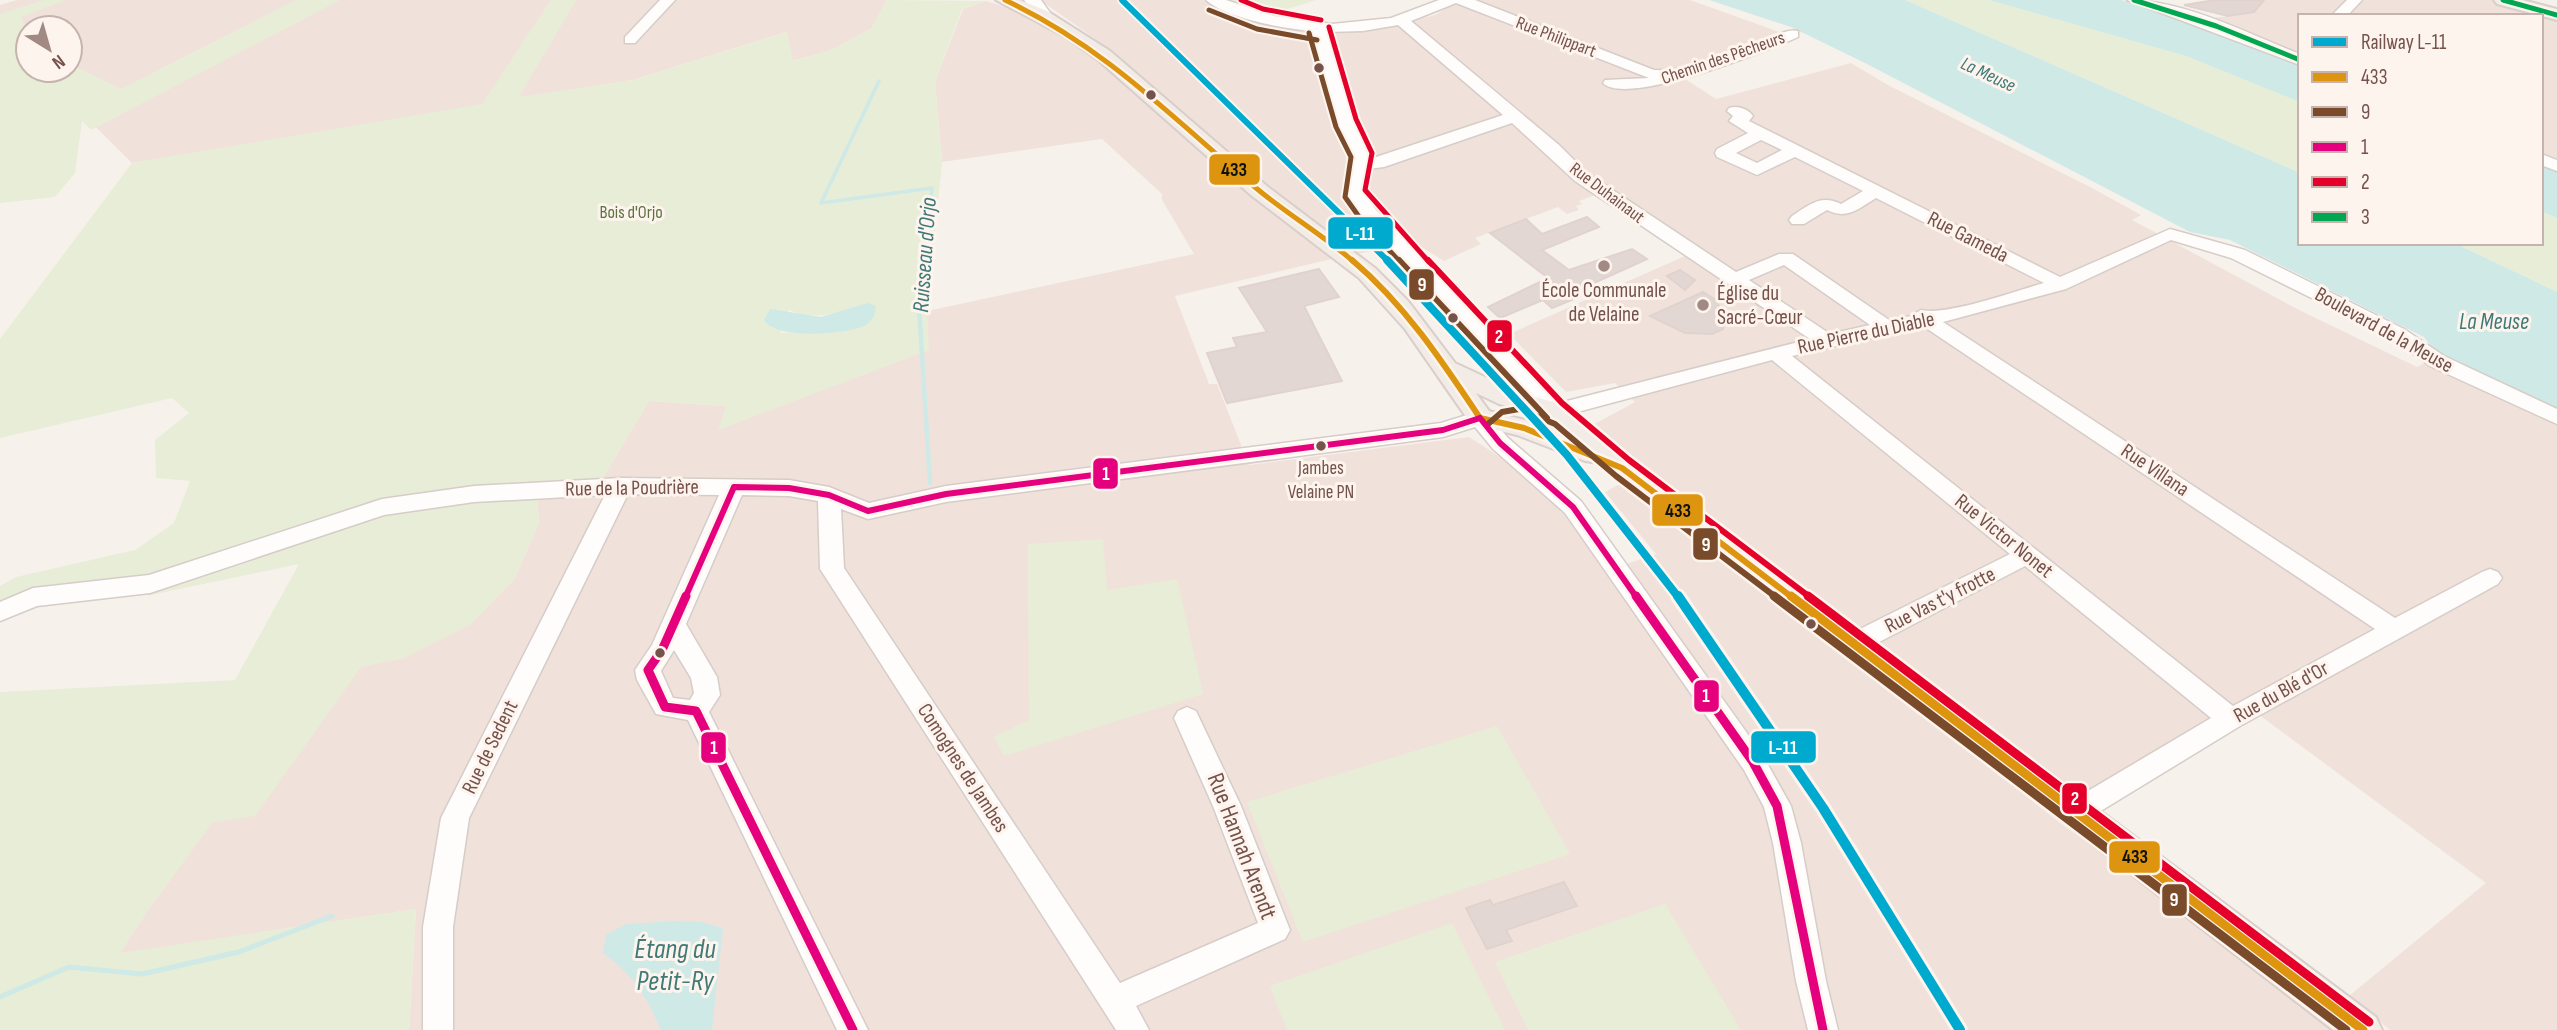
<svg xmlns="http://www.w3.org/2000/svg" width="2557" height="1030" font-family="'Sofia Sans Condensed',sans-serif">
<rect width="100%" height="100%" fill="#f7f1ec"/>
<path fill="#f0e2da" d="M17,0H887L872,28L832,50L792,61L786,32L633,80L132,163L38,70H70V28H28V61L0,33V5Z
M1040,0H1203L1235,16L1303,32L1388,27L1435,15L1460,0H1690L1782,33L1779,39L1677,74L1716,99L1851,63L1888,85L2092,188L2141,215L2132,220L2299,310L2417,367L2429,361L2557,419V1030H2390L2349,996L2486,883L2258,714L2087,808L1712,525L1591,426L1635,402L1615,383L1566,392L1509,334L1685,256L1595,195L1579,201L1582,204L1576,206L1579,210L1567,214L1558,207L1475,238L1481,244L1444,261L1415,243L1356,254L1253,178L1111,50Z
M2252,0H2517L2557,20V162L2541,156V16H2300V57L2203,19L2239,15Z
M986,1L1025,13L1075,40L1336,258L1175,296L1209,384H1217L1249,465L1469,437L1530,476L1552,494L1606,571L1656,554L1605,492L1622,483L1907,701L2060,823L2249,959L2335,1030H409L416,909L119,954L150,907L320,674L404,658L514,580L539,522L536,490L602,479L649,401L727,406L719,429L928,350L927,311L1194,254L1162,200V194L1102,139L942,162L935,81L963,9Z"/>
<path fill="#e8edd7" fill-rule="evenodd" d="M44,0H66L21,17L28,32V70H70V64L121,89L296,0H340L91,130L82,121L75,173L55,197L0,203V14Z
M551,0H576L519,97L633,80L787,32L793,61L832,50L872,28L887,0L986,1L962,9L935,81L942,162L927,311L929,350L718,430L726,406L649,401L602,479L536,490L539,522L514,580L470,625L404,658L361,667L255,816L213,822L150,907L120,953L416,909L409,1030H0V692L235,680L299,564L151,595L33,597L0,612V586L16,577L135,550L174,523L190,481L156,478L155,440L189,413L172,398L0,438V339L132,163L482,104ZM867,303L868,324L850,329L780,333L789,310C817,322 839,312 867,303Z
M1229,0H1316C1274,13 1270,18 1229,0Z
M1905,0H1989L2186,56L2300,102V173Z
M2541,211L2557,218V292L2454,243H2541Z
M1103,539L1107,590L1177,579L1203,694L1004,756L994,737L1029,720L1028,544Z
M1497,726L1570,854L1303,942L1247,802Z
M1665,904L1741,1030H1528L1495,962Z
M1452,923L1505,1030H1287L1270,986Z"/>
<path fill="#cee9e6" d="M1709,0H1905L2300,173V243H2454L2557,292V412L2438,355L2424,337L2230,240L2190,232L1865,63L1791,27Z
M1989,0H2121L2213,28L2300,64V102L2186,56Z
M2541,165L2557,172V218L2541,211Z
M867,303L876,306C875,314 873,321 866,325C846,335 776,340 764,320L770,309L821,317Z
M677,921L701,922L723,928L712,1030H661C646,995 633,975 603,953L606,935L626,924Z"/>
<g fill="none" stroke-linecap="round" stroke-linejoin="round">
<path stroke="#cee9e6" stroke-width="3.5" d="M879,81L821,203L932,188L924,262"/>
<path stroke="#cee9e6" stroke-width="4.5" d="M924,260L919,307L930,483"/>
<path stroke="#cee9e6" stroke-width="5" d="M0,997L69,967L142,974L239,952L332,916"/>
</g>
<path fill="#e3d7d4" stroke="#e0d3ce" stroke-width="2" d="M2215,0H2264L2254,12L2228,16L2184,5Z
M1587,217L1599,227L1542,250L1569,270L1632,249L1647,259L1574,292L1579,297L1552,308L1543,300L1500,318L1488,307L1548,278L1490,233L1526,219L1542,234Z
M1319,269L1339,297L1304,306L1342,381L1227,403L1207,353L1237,347L1233,338L1267,332L1239,288Z
M1680,270L1695,280L1685,290L1667,276Z
M1703,292L1714,299L1726,316L1723,329L1712,334L1685,333L1650,316Z
M1564,882L1577,906L1506,930L1512,941L1487,949L1466,908L1490,900L1493,905Z"/>
<g fill="none" stroke-linecap="round" stroke-linejoin="round">
<g stroke="#d6ccc8" stroke-width="3">
<path id="minor" d="M660,0H675L635,43H625V37Z
M1024,0H1041L1053,17L1046,21L1041,20Z
M1206,0H1226L1274,16L1332,24L1391,18L1439,0H1475L1654,70C1688,72 1729,55 1762,43C1773,38 1786,28 1798,31V37C1768,51 1626,107 1603,83L1605,80L1649,78L1456,3L1411,21L1559,145L1587,173L1736,272L1779,254H1793L1889,320L1911,316L1921,310C1946,316 2015,291 2044,283L1876,198C1858,209 1847,220 1827,210L1804,224H1792L1789,220L1792,216C1809,205 1821,194 1841,204L1863,191L1795,157L1757,175L1717,157L1715,153L1717,149L1748,133L1729,121L1733,116L1727,111L1729,108C1738,105 1748,109 1753,116L1749,121L2060,277L2170,229L2245,250L2404,329L2444,356L2557,409V424L2430,366L2390,337L2231,258L2171,240L2066,289L1943,322L2395,618L2482,572L2490,569L2498,572L2502,578L2498,584L2240,726L2086,820L2076,824L2066,820L2062,812L2066,804L2211,718L2025,566L1862,651L1853,654L1844,651L1841,644L1844,637L2010,554L1772,360L1555,418L1548,416L1364,218L1345,192L1354,156L1338,123L1312,31C1285,29 1225,18 1206,0ZM1398,25L1503,115L1370,159L1354,123L1327,32L1363,31ZM1512,123L1575,181L1810,339L1559,403L1376,210L1363,192L1368,169L1384,167ZM1761,140L1782,150L1757,163L1736,153ZM1784,265L1870,325L1830,334L1749,280ZM1923,326L2375,629L2233,706L1792,356Z
M2127,0C2185,0 2246,33 2300,54V65Z
M2347,0H2362L2347,16H2331Z
M2541,154L2557,160V171L2541,165Z
M1480,411L1487,413L1508,438L1581,501L1762,754L1791,806L1801,843L1826,981L1838,1030H1808L1796,981L1773,843L1764,807L1744,770L1565,513L1493,449L1475,427L1443,437L946,502L868,519L841,509L844,568L1120,983L1258,923L1213,806L1174,718L1178,711L1187,707L1196,711L1241,806L1290,930L1285,939L1136,1006L1149,1030H1116L824,575L820,569L818,501L789,496L742,495L686,624L717,677L720,695L709,712L868,1030H837L688,720L656,714L637,680L635,670L652,645L719,495L628,494L469,818L453,927V1030H423V927L441,818L605,495L474,502L384,515L150,593L37,606L0,621V602L33,588L149,575L382,499L474,486L621,478L789,480L829,487L869,503L946,486L1441,423ZM674,650L691,678L694,693L690,700L673,698L661,671Z"/>
</g>
<g stroke="#d8ceca" stroke-width="4">
<path id="major" d="M996,0H1020L1047,11L1110,51L1268,187L1375,268L1408,301L1455,363L1517,392L1564,405L1632,461L2376,1017L2382,1030H2333L1599,463L1585,461L1517,435L1471,424L1405,329L1359,278L1252,196L1097,59L1066,37ZM1476,393L1499,404L1546,417L1566,434L1533,422L1489,411Z
M2494,0H2523L2557,9V20L2497,4Z"/>
</g>
<use href="#minor" fill="#fefdfc" fill-rule="evenodd"/>
<use href="#major" fill="#f2ebe6" fill-rule="evenodd"/>
<g stroke="#fef4ee" stroke-width="9">
<path id="bus-1-far2" d="M1005,0C1108,49 1171,117 1256,188C1287,214 1323,235 1354,262"/>
</g>
<g stroke="#fef4ee" stroke-width="11">
<path id="bus-1-far1" d="M1352,260C1405,305 1442,361 1480,418L1524,428L1622,468L1793,598"/>
</g>
<g stroke="#fef4ee" stroke-width="14">
<path id="bus-1" d="M1791,596L2363,1030"/>
</g>
<g stroke="#fef4ee" stroke-width="9">
<path id="bus-2-far2" d="M1209,10L1257,29L1317,40
M1309,33L1336,127L1351,157L1345,197L1362,221L1400,262"/>
</g>
<g stroke="#fef4ee" stroke-width="11">
<path id="bus-2-far1" d="M1399,260L1547,418
M1488,424L1502,412L1519,409L1555,424L1616,476L1777,598"/>
</g>
<g stroke="#fef4ee" stroke-width="14">
<path id="bus-2" d="M1774,596L2346,1030"/>
</g>
<g stroke="#fef4ee" stroke-width="11">
<path id="bus-3-far1" d="M1480,418L1500,443L1573,507L1637,598
M734,487L789,488L829,495L868,511L946,494L1443,430L1480,418
M685,598L734,487"/>
</g>
<g stroke="#fef4ee" stroke-width="14">
<path id="bus-3" d="M686,596L662,650L648,670L665,707L696,711L853,1030
M1636,596L1753,762L1777,806L1823,1030"/>
</g>
<g stroke="#fef4ee" stroke-width="9">
<path id="bus-4-far2" d="M1241,0L1263,9L1321,20
M1329,27L1356,119L1372,153L1365,190L1429,262"/>
</g>
<g stroke="#fef4ee" stroke-width="11">
<path id="bus-4-far1" d="M1428,260L1562,403L1629,460L1811,598"/>
</g>
<g stroke="#fef4ee" stroke-width="14">
<path id="bus-4" d="M1808,596L2369,1022"/>
</g>
<g stroke="#fef4ee" stroke-width="9">
<path id="bus-5" d="M2134,0L2216,26L2300,60
M2503,0L2557,15"/>
</g>
<use href="#bus-1-far2" stroke="#dd950f" stroke-width="5"/>
<use href="#bus-1-far1" stroke="#dd950f" stroke-width="6"/>
<use href="#bus-1" stroke="#dd950f" stroke-width="9"/>
<use href="#bus-2-far2" stroke="#7a4b2a" stroke-width="5"/>
<use href="#bus-2-far1" stroke="#7a4b2a" stroke-width="6"/>
<use href="#bus-2" stroke="#7a4b2a" stroke-width="9"/>
<use href="#bus-3-far1" stroke="#e5007d" stroke-width="6"/>
<use href="#bus-3" stroke="#e5007d" stroke-width="9"/>
<use href="#bus-4-far2" stroke="#e4002b" stroke-width="5"/>
<use href="#bus-4-far1" stroke="#e4002b" stroke-width="6"/>
<use href="#bus-4" stroke="#e4002b" stroke-width="9"/>
<use href="#bus-5" stroke="#00a651" stroke-width="5"/>
<g stroke="#fef4ee" stroke-width="10">
<path id="rail-1-far2" d="M1122,0L1389,262"/>
</g>
<g stroke="#fef4ee" stroke-width="13">
<path id="rail-1-far1" d="M1387,260L1567,455L1679,598"/>
</g>
<g stroke="#fef4ee" stroke-width="16">
<path id="rail-1" d="M1678,596L1823,808L1960,1030"/>
</g>
<use href="#rail-1-far2" stroke="#00a9ce" stroke-width="6"/>
<use href="#rail-1-far1" stroke="#00a9ce" stroke-width="8"/>
<use href="#rail-1" stroke="#00a9ce" stroke-width="10"/>
</g>
<g fill="#75524c" stroke="#fef4ee" stroke-width="2.5">
<circle cx="1319" cy="68" r="6"/>
<circle cx="1151" cy="95" r="6"/>
<circle cx="1453" cy="318" r="6"/>
<circle cx="1321" cy="446" r="6"/>
<circle cx="1811" cy="624" r="6"/>
<circle cx="660" cy="653" r="6"/>
</g>
<g fill="#a28a84" stroke="#fef4ee" stroke-width="2.5">
<circle cx="1604" cy="266" r="7"/>
<circle cx="1703" cy="305" r="7"/>
</g>
<g text-anchor="middle" dominant-baseline="central" stroke-width="6" stroke-linejoin="round" paint-order="stroke">
<g font-size="18" fill="#75524c" stroke="#fef4ee">
<text transform="translate(1556 37) rotate(21)">Rue Philippart</text>
<text transform="translate(1723 58) rotate(-19)">Chemin des Pêcheurs</text>
<text transform="translate(1607 193) rotate(37)">Rue Duhainaut</text>
</g>
<g font-size="18" fill="#5b7441" stroke="#fef4ee">
<text x="631" y="212">Bois d'Orjo</text>
</g>
<g font-size="19" font-style="italic" fill="#407a78" stroke="#fef4ee">
<text transform="translate(1988 75) rotate(25)">La Meuse</text>
</g>
<g font-size="19" fill="#75524c" stroke="#fef4ee">
<text x="1321" y="468">Jambes<tspan x="1321" dy="24">Velaine PN</tspan></text>
</g>
<g font-size="21" fill="#75524c" stroke="#fef4ee">
<text transform="translate(1968 237) rotate(27)">Rue Gameda</text>
<text transform="translate(2384 330) rotate(29)">Boulevard de la Meuse</text>
<text transform="translate(1866 333) rotate(-12)">Rue Pierre du Diable</text>
<text transform="translate(2155 470) rotate(34)">Rue Villana</text>
<text transform="translate(632 488) rotate(-1)">Rue de la Poudrière</text>
<text transform="translate(2004 536) rotate(39)">Rue Victor Nonet</text>
<text transform="translate(1940 600) rotate(-27)">Rue Vas t'y frotte</text>
<text transform="translate(2281 692) rotate(-29)">Rue du Blé d'Or</text>
<text transform="translate(490 747) rotate(-64)">Rue de Sedent</text>
<text transform="translate(963 768) rotate(57)">Comognes de Jambes</text>
</g>
<g font-size="21" fill="#75524c" stroke="#fef4ee">
<text x="1604" y="290">École Communale<tspan x="1604" dy="24">de Velaine</tspan></text>
<text x="1717" y="293" text-anchor="start">Église du<tspan x="1717" dy="24">Sacré-Cœur</tspan></text>
</g>
<g font-size="23" font-style="italic" fill="#407a78" stroke="#fef4ee">
<text transform="translate(925 255) rotate(-86)">Ruisseau d'Orjo</text>
<text x="2494" y="322">La Meuse</text>
</g>
<g font-size="24" fill="#75524c" stroke="#fef4ee">
<text transform="translate(1242 846) rotate(69)">Rue Hannah Arendt</text>
</g>
<g font-size="28" font-style="italic" fill="#407a78" stroke="#fef4ee">
<text x="675" y="949">Étang du<tspan x="675" dy="32">Petit-Ry</tspan></text>
</g>
</g>
<g stroke="#fef4ee" stroke-width="2.5">
<rect x="1208" y="153" width="53" height="33" rx="7" fill="#dd950f"/>
<rect x="1327" y="216" width="67" height="34" rx="7" fill="#00a9ce"/>
<rect x="1408" y="268" width="27" height="33" rx="7" fill="#7a4b2a"/>
<rect x="1486" y="319" width="27" height="34" rx="7" fill="#e4002b"/>
<rect x="1092" y="457" width="27" height="33" rx="7" fill="#e5007d"/>
<rect x="1651" y="493" width="53" height="34" rx="7" fill="#dd950f"/>
<rect x="1692" y="527" width="27" height="34" rx="7" fill="#7a4b2a"/>
<rect x="1693" y="679" width="27" height="34" rx="7" fill="#e5007d"/>
<rect x="1750" y="730" width="67" height="34" rx="7" fill="#00a9ce"/>
<rect x="700" y="731" width="27" height="33" rx="7" fill="#e5007d"/>
<rect x="2061" y="782" width="27" height="33" rx="7" fill="#e4002b"/>
<rect x="2108" y="840" width="53" height="34" rx="7" fill="#dd950f"/>
<rect x="2161" y="883" width="27" height="34" rx="7" fill="#7a4b2a"/>
</g>
<g font-size="19" text-anchor="middle" font-weight="bold" fill="#fff">
<text x="1360" y="240">L-11</text>
<text x="1422" y="291">9</text>
<text x="1499" y="343">2</text>
<text x="1106" y="480">1</text>
<text x="1706" y="551">9</text>
<text x="1706" y="702">1</text>
<text x="1783" y="754">L-11</text>
<text x="714" y="754">1</text>
<text x="2075" y="805">2</text>
<text x="2174" y="906">9</text>
</g>
<g font-size="19" text-anchor="middle" font-weight="bold" fill="#111">
<text x="1234" y="176">433</text>
<text x="1678" y="517">433</text>
<text x="2135" y="863">433</text>
</g>
<rect x="2298" y="14" width="245" height="231" fill="#fef4ee" stroke="#c7b3ad" stroke-width="2"/>
<rect x="2312" y="37" width="35" height="10" fill="#00a9ce" stroke="#c7b3ad" stroke-width="2"/>
<text x="2361" y="49" font-size="21" fill="#75524c">Railway L-11</text>
<rect x="2312" y="72" width="35" height="10" fill="#dd950f" stroke="#c7b3ad" stroke-width="2"/>
<text x="2361" y="84" font-size="21" fill="#75524c">433</text>
<rect x="2312" y="107" width="35" height="10" fill="#7a4b2a" stroke="#c7b3ad" stroke-width="2"/>
<text x="2361" y="119" font-size="21" fill="#75524c">9</text>
<rect x="2312" y="142" width="35" height="10" fill="#e5007d" stroke="#c7b3ad" stroke-width="2"/>
<text x="2361" y="154" font-size="21" fill="#75524c">1</text>
<rect x="2312" y="177" width="35" height="10" fill="#e4002b" stroke="#c7b3ad" stroke-width="2"/>
<text x="2361" y="189" font-size="21" fill="#75524c">2</text>
<rect x="2312" y="212" width="35" height="10" fill="#00a651" stroke="#c7b3ad" stroke-width="2"/>
<text x="2361" y="224" font-size="21" fill="#75524c">3</text>
<g transform="translate(49 49) rotate(143)"><circle r="33" fill="#fef4ee" stroke="#c7b3ad" stroke-width="2"/>
<path d="M0-5L12 26L0 18L-12 26Z" fill="#a28a84"/>
<text y="-10" font-size="19" font-weight="bold" text-anchor="middle" fill="#75524c">N</text>
</g>
</svg>
